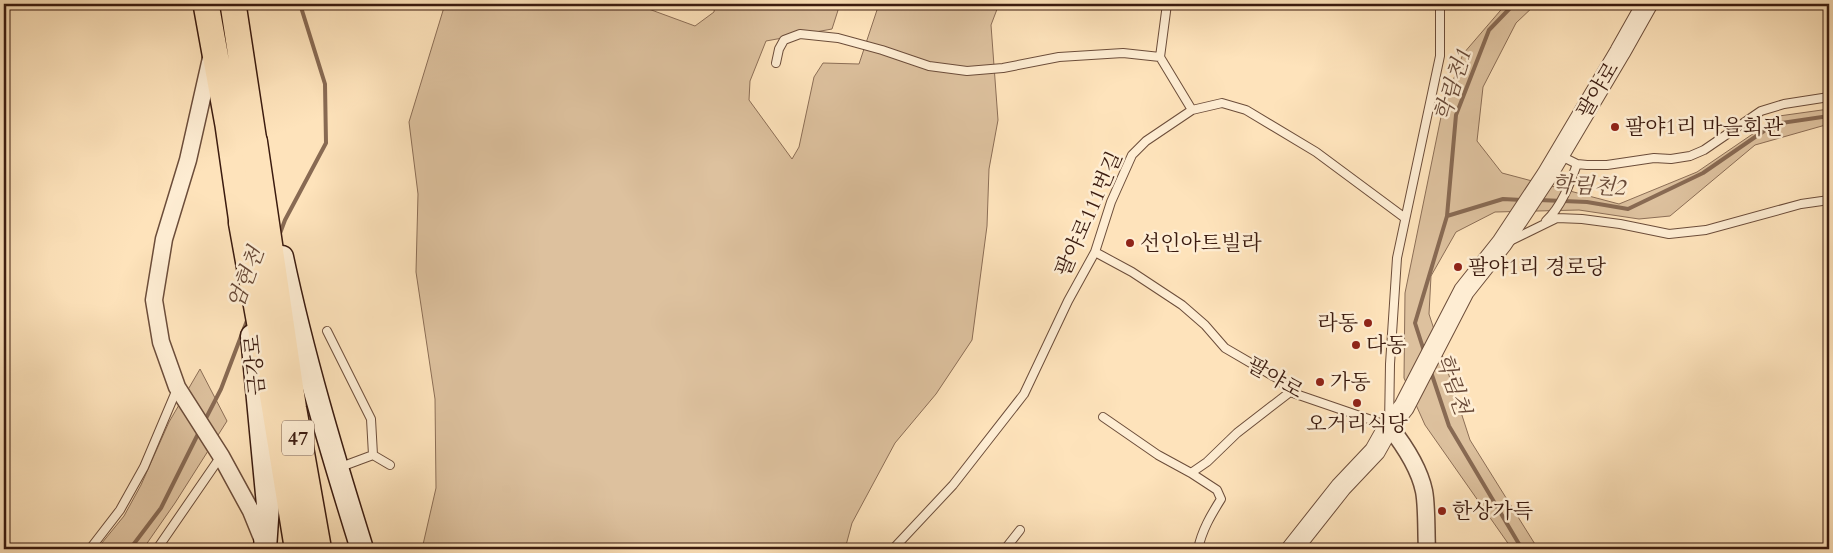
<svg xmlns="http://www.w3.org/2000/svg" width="1833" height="553" font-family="Cardo,'Noto Serif KR',serif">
<rect width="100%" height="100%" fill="#fee3bb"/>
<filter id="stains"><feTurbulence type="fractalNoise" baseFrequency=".004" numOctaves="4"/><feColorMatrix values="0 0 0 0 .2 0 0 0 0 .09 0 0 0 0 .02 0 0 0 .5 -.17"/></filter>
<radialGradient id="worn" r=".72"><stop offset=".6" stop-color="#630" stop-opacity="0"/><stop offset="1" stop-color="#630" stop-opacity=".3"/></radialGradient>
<path fill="#ddc19e" stroke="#8c6e56" d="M445,4H641L646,8L695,26L714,12L715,4H840L832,29L766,41L750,81L749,100L792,159L799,147L814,77L823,63L859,64L879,4H999L991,25L998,120L989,169L987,226L972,340L936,394L895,443L852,523L845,549H422L436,488L435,399L416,272L418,194L409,122Z
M1506,4H1536L1516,23L1483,87L1477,141L1502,173L1619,204L1697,172L1779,116L1829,109V124L1755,145L1670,216L1639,219L1579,210L1495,212L1456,232L1431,276L1429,314L1470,440L1538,549H1512L1425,425L1404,378L1405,293L1443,107L1463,54Z
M200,369L227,421L175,503L143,549H97L124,516L141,485L169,422Z"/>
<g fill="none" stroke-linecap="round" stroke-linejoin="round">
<path stroke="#886a53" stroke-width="4" d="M1539,200L1587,202L1628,209L1703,173L1774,124L1829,116
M1447,216L1503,199L1522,200
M279,236L285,220L326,143L325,84L300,4
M1424,351L1415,323L1447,216L1456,115L1489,30L1514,4
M1431,372L1449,426L1522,549
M204,422L221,389L248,318
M130,549L161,508L200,430"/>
<g stroke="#6c4d3a" stroke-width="10">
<path id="service" d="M1167,4L1160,57L1192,110
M776,63L779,49L784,40L800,34L838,38L882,50L929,66L967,71L1003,68L1059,57L1123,53L1160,57
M1559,155L1577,164L1587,165H1607L1654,158L1671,159L1690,156L1704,150L1761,111L1784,104L1829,97
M1546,221C1561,207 1570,184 1577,164
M1510,241L1557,218L1582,219L1620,224L1669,234L1706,230L1801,204L1829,200
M1095,252L1132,272L1182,305L1205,325L1225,348L1280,380L1290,392L1389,426L1390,364L1397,258L1440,56V4
M327,331L371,419L373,455L338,468
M1103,417L1158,455L1191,473L1207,462L1237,433L1290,392
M373,455L390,465
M1191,473L1217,490L1221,499C1211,515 1202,530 1198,549
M90,549L120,510L144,467L177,389
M157,549L221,456
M893,549L953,485L1024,394L1068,301L1095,252L1111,202L1132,155L1146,141L1192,110L1222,103L1246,110L1316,152L1405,218
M1005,549L1020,530"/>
</g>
<g stroke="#6c4d3a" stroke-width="19">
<path id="minor" d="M211,58L188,160L164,239L154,300L161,342L177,387L221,456L251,511L264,543
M1389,426C1404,445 1419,467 1424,491C1427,506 1426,533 1427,549"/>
</g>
<g stroke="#6c4d3a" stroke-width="22">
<path id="tertiary" d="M1292,549L1341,487L1375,451L1389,426L1404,407L1464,291L1502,243L1547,175L1620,52L1647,4"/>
</g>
<g stroke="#3b1b0f" stroke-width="25">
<path id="secondary" d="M282,257C303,356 332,453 362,549
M252,336L268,505L265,549"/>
</g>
<g stroke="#3b1b0f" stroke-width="28">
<path id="primary" d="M206,4L228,125L242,223
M233,4L254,142"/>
</g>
<g stroke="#3b1b0f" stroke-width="29">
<path id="trunk" d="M254,142L293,408L318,549
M242,223L270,377L298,549"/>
</g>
<use href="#service" stroke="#feedd3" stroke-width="8"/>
<use href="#minor" stroke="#feedd3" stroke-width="16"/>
<use href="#tertiary" stroke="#feedd3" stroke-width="20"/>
<use href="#secondary" stroke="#feedd3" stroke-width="22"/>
<use href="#primary" stroke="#fee3bb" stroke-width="25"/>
<use href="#trunk" stroke="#fee3bb" stroke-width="26"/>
</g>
<g fill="#8f2418" stroke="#feedd3" stroke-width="2">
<circle cx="1615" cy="127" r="5"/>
<circle cx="1130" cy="243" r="5"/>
<circle cx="1458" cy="267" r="5"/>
<circle cx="1368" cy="323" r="5"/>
<circle cx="1356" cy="345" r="5"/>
<circle cx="1320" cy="382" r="5"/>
<circle cx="1357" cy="403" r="5"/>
<circle cx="1442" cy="511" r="5"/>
</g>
<g text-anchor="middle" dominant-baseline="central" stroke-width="5" stroke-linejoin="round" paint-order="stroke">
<rect fill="#feedd3" stroke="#765a4a" stroke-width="1" x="282" y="420.5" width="32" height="35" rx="4"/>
<g font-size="20" font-weight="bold" fill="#3b1b0f">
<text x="298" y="438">47</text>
</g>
<g font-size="21" fill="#3b1b0f" stroke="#feedd3">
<text transform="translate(1598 90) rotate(-59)">팔야로</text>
<text transform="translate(1089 214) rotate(-66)">팔야로111번길</text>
<text transform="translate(255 365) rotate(-95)">금강로</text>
<text transform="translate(1275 378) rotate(30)">팔야로</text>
</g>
<g font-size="21" fill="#3b1b0f" stroke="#feedd3" text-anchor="start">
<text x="1625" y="127">팔야1리 마을회관</text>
<text x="1140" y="243">선인아트빌라</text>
<text x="1468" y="267">팔야1리 경로당</text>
<text x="1358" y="323" text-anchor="end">라동</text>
<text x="1366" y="345">다동</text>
<text x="1330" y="382">가동</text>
<text x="1357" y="424" text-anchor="middle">오거리식당</text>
<text x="1452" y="511">한상가득</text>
</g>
<g font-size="22" font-style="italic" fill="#684937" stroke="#feedd3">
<text transform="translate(1453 85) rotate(-72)">학림천1</text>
<text transform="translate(1589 186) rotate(3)">학림천2</text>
<text transform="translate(246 278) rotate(-69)">엄현천</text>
<text transform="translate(1453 384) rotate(71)">학림천</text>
</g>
</g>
<rect width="1833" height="553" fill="none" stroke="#fee3bb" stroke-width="20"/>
<rect x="5" y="5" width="1823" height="543" fill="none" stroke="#3b1b0f" stroke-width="2.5"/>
<rect x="10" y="10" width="1813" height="533" fill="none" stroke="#3b1b0f"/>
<rect width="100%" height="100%" filter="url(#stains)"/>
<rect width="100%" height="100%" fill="url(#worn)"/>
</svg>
